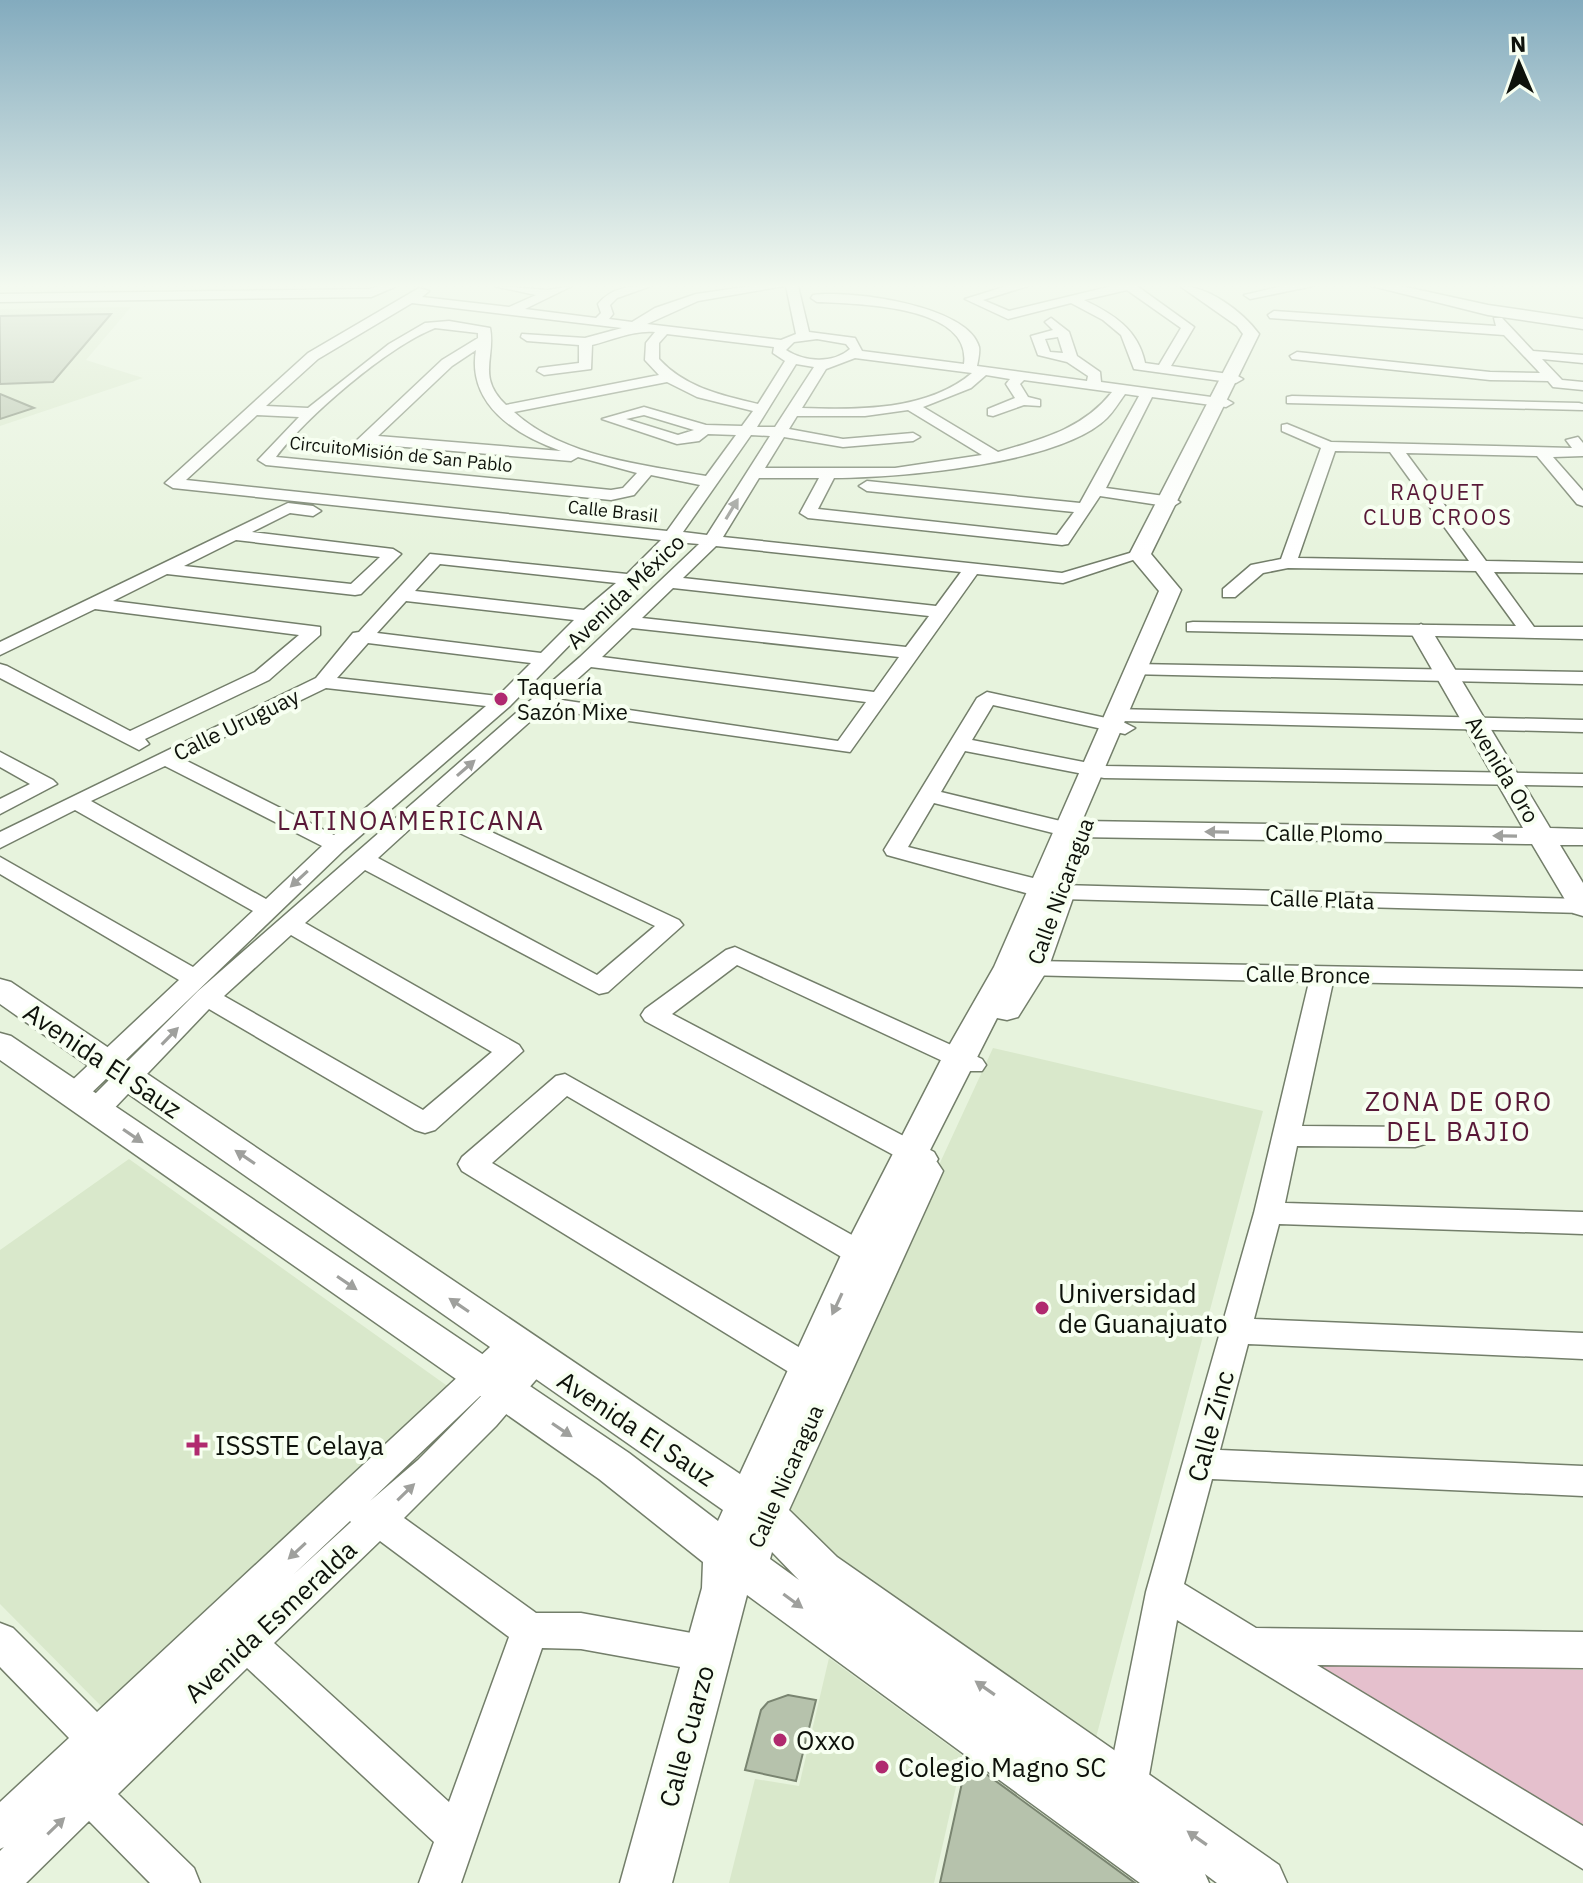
<svg xmlns="http://www.w3.org/2000/svg" width="1583" height="1883" font-family="'IBM Plex Sans',sans-serif">
<rect width="100%" height="100%" fill="#e7f3dd"/>
<path fill="#d9e8cb" d="M131,307L86,360L143,378L0,426V309Z
M993,1048L1263,1111L1094,1745L839,1575L782,1505Z
M129,1159L453,1390L105,1710L0,1604V1250Z
M829,1658L963,1756L934,1883H729L755,1779L799,1786Z"/>
<path fill="#e5c0cd" d="M1280,1659L1583,1670V1834Z"/>
<path fill="#b6c2ac" stroke="#798470" stroke-width="2" d="M111,314L53,382L0,384V316Z
M0,394L34,408L0,419Z
M788,1695L816,1700L796,1781L745,1770L761,1710L768,1702Z
M967,1760L1135,1883H940Z"/>
<g fill="none" stroke-linecap="round" stroke-linejoin="round">
<g stroke="#737e6a" stroke-width="3">
<path id="minor" d="M379,286H397L371,297L0,302V294L370,289Z
M494,286L548,290L572,286L525,309L596,318L601,313L598,304C612,287 630,286 651,286L617,298L610,305L613,314L609,319L632,322L655,308L696,294L752,286H784L698,301L647,324L781,340L796,334L786,286H798L809,332L855,338L862,351L964,364C972,305 858,304 817,302L811,298L813,295C849,290 968,305 979,347C980,352 978,361 977,366L1087,381L1088,376L1067,362L1038,355L1031,336L1053,330L1045,322L1051,318L1069,332L1077,356L1100,372L1101,382L1226,399L1233,403L1226,407L1152,397L1106,488L1172,497L1180,502L1172,507L1100,496L1068,544L1062,545L808,518L800,513L819,478H759L723,537L1062,573L1140,550L1148,555L1063,583L977,574L850,752L544,709L436,806L679,920L683,925L608,992L599,994L365,870L305,923L519,1045L523,1051L435,1130L425,1133L415,1130L209,1009L105,1118L95,1121L85,1118L81,1111L85,1104L198,991L580,657L699,544L676,542L663,561L594,620L510,706L344,850L83,1101H65L61,1094L65,1087L179,980L0,874V857L193,967L253,911L75,810L0,848V832L316,678L353,633L359,632L430,554L627,574L661,540L173,488L165,483L308,353L419,288L429,291L422,297L509,307L536,295ZM412,303L622,328L585,338L522,334L521,337L527,341L579,345V363L539,368L537,371L544,375L591,369L592,345C613,340 633,330 655,332L646,343L645,360L659,375L506,405C476,377 496,357 490,328L449,321L425,323L389,344L308,408L266,406L318,359ZM435,328L478,333V338L442,360L355,442V448H365L370,444L571,461L578,457L637,473L623,488L611,490L276,457C307,416 387,347 435,328ZM667,334L774,347L773,353L785,361L758,404C721,395 686,388 659,359V343ZM1058,337L1063,353L1050,352L1045,339ZM817,339L846,344L850,349C833,364 804,362 786,350L794,342ZM476,350C467,404 515,435 561,451L378,436L452,366ZM855,358L972,373C927,411 858,410 802,408L826,369ZM796,364L814,367L775,427H757ZM986,375L1010,379L1006,384L1015,398L988,409V415L993,416L1024,405L1040,406V400L1028,397L1020,384L1024,380L1112,392C1083,429 1042,439 998,452L923,407L971,388ZM667,382L697,397L753,411L742,426L706,425L644,407L602,419L677,444L699,441L708,434L736,435L706,476C644,465 563,457 514,412ZM1125,394L1139,396L1080,503L867,481L859,486L867,491L1074,512L1057,535L818,509L834,478C898,478 1061,464 1107,418C1114,411 1119,402 1125,394ZM908,410L982,455L895,468H765L784,437L843,447L913,441L920,437L913,433L843,439L789,429L797,416H865ZM257,415L299,417L258,460L266,465L611,500L634,495L651,475L700,485L667,531L186,480ZM644,415L694,430L678,435L626,419ZM751,435L770,436L707,535L683,532ZM716,546L961,572L936,606L683,578ZM440,564L616,583L584,610L415,591ZM673,588L929,616L906,647L642,618ZM406,601L574,620L541,653L377,633ZM632,628L899,657L874,692L602,657ZM368,643L531,663L498,696L337,678ZM591,667L866,702L838,741L555,699ZM326,688L486,706L334,835L181,758ZM165,766L322,846L266,899L91,801ZM424,816L655,926L597,975L378,858ZM291,935L492,1052L423,1110L224,996Z
M1007,286H1028L983,300L1009,311L1112,286H1137L1194,327L1171,366L1236,375L1243,379L1236,383L1134,369L1121,335L1103,320L1071,303L1008,319L965,299ZM1127,290L1181,328L1159,365L1145,363C1138,329 1113,314 1084,300Z
M1283,286H1313L1250,299L1244,295Z
M1274,311L1496,326L1494,318H1502L1533,351L1583,355V363L1542,359L1562,380L1583,382V390L1553,387L1548,381L1490,380L1292,359L1290,356L1297,352L1490,372L1540,373L1504,335L1270,318L1268,315Z
M1292,396L1579,403L1583,404V410L1287,403V397Z
M1287,424L1331,442L1572,448L1566,440L1578,437L1583,443V456L1553,457L1583,491V506L1577,504L1537,456L1406,453L1486,561L1583,563V573L1494,572L1534,627H1583V639L1187,631V623L1193,622L1516,626L1476,571L1288,568L1263,573L1235,597H1223V589L1251,565L1281,559L1321,448L1282,431V425ZM1335,451L1390,452L1469,561L1298,558Z
M288,503L313,506L321,511L313,516L290,513L252,532L393,549L401,554L361,594L355,595L167,574L113,601L320,627V635L269,680L145,739L149,744L139,750L0,678V664L7,666L130,731L255,672L299,635L95,609L0,655V642ZM236,540L380,557L351,584L184,566Z
M1135,664L1583,672V684L1128,674V666Z
M987,692L1106,718L1107,711L1114,709L1583,720V732L1121,721L1135,728L1125,734L993,705L972,740L1104,766L1583,774V786L1104,778L965,751L941,792L1073,824L1076,829L1065,836L934,803L908,847L1061,885L1583,899V913L1061,899L1033,895L887,855L884,850L977,698Z
M0,752L53,780L57,784L0,814V799L30,784L0,767Z
M735,947L982,1059L986,1065L982,1071H964L737,965L672,1014L934,1152L938,1159L934,1166L924,1169L914,1166L645,1021L641,1015L645,1009L726,950Z
M1033,961L1583,971V987L1333,982L1302,1126L1415,1127L1425,1130L1429,1137L1425,1144L1415,1147L1297,1146L1285,1203L1583,1212V1234L1279,1224L1254,1319L1583,1333V1359L1248,1344L1220,1450L1583,1466V1496L1212,1479L1184,1584L1256,1628L1583,1632V1668L1317,1665L1583,1826V1869L1177,1620L1146,1792L1140,1806L1126,1812L1112,1806L1106,1792L1146,1592L1254,1213L1309,982L1024,975L1021,969L1024,963Z
M565,1074L884,1253L888,1261L884,1269L873,1273L862,1269L567,1096L492,1163L832,1367L837,1376L832,1385L821,1389L810,1385L462,1171L458,1164L462,1157L556,1076Z
M515,1330L526,1334L531,1343L528,1347L536,1345L547,1349L552,1358L547,1367L496,1426L404,1518L536,1613H581L708,1636L721,1641L727,1654L721,1667L708,1672L581,1649L542,1648L461,1883H419L434,1842L247,1668L118,1794L194,1868L200,1883H150L89,1821L26,1883H0V1851L4,1847L0,1849V1802L69,1738L0,1667V1623L13,1628L97,1712L504,1334ZM498,1379L418,1460L370,1501ZM350,1521L351,1522L293,1575ZM380,1541L509,1637L449,1802L274,1643Z"/>
</g>
<g stroke="#737e6a" stroke-width="3">
<path id="major" d="M1180,286C1208,286 1242,311 1259,334L1151,554L1181,590L1082,821L1523,828L1410,631L1421,624L1432,631L1550,828L1583,829V845H1560L1583,883V916L1573,913L1532,844L1075,837L1056,887L1070,889L1074,895L1048,969L1018,1017L1007,1020L997,1018L926,1158L937,1162L943,1171L789,1510L837,1557L1279,1865L1287,1883H1217L1205,1874L1209,1883H1140L747,1595L672,1883H620L702,1588L703,1562L599,1479L0,1060V1033L11,1036L629,1453L718,1521L723,1510L0,1004V979L11,982L740,1474L842,1253L942,1058L994,967L1159,591L1129,555L1243,334L1237,326ZM772,1552L799,1580L770,1559Z
M1372,286H1401L1488,305L1583,319V329L1488,315Z"/>
</g>
<use href="#minor" fill="#fff" fill-rule="evenodd"/>
<use href="#major" fill="#fff" fill-rule="evenodd"/>
</g>
<defs><path id="oneway-solid" d="M-6-.8H1V-3.2L6.5 0L1 3.2V.8H-6Z" transform="scale(2)"/></defs>
<g fill="#9fa09d">
<use href="#oneway-solid" transform="translate(732 509) rotate(-59)"/>
<use href="#oneway-solid" transform="translate(466 768) rotate(-41)"/>
<use href="#oneway-solid" transform="translate(1217 832) rotate(-179)"/>
<use href="#oneway-solid" transform="translate(1505 836) rotate(-179)"/>
<use href="#oneway-solid" transform="translate(299 879) rotate(137)"/>
<use href="#oneway-solid" transform="translate(170 1036) rotate(-46)"/>
<use href="#oneway-solid" transform="translate(133 1136) rotate(34)"/>
<use href="#oneway-solid" transform="translate(245 1157) rotate(-146)"/>
<use href="#oneway-solid" transform="translate(347 1283) rotate(34)"/>
<use href="#oneway-solid" transform="translate(837 1304) rotate(115)"/>
<use href="#oneway-solid" transform="translate(459 1305) rotate(-146)"/>
<use href="#oneway-solid" transform="translate(562 1430) rotate(34)"/>
<use href="#oneway-solid" transform="translate(406 1492) rotate(-44)"/>
<use href="#oneway-solid" transform="translate(297 1551) rotate(137)"/>
<use href="#oneway-solid" transform="translate(793 1601) rotate(36)"/>
<use href="#oneway-solid" transform="translate(985 1688) rotate(-145)"/>
<use href="#oneway-solid" transform="translate(56 1826) rotate(-44)"/>
<use href="#oneway-solid" transform="translate(1197 1838) rotate(-145)"/>
</g>
<linearGradient id="sky" x2="0" y2="1"><stop stop-color="#83abbe"/><stop offset="0.52" stop-color="#f4faf0"/><stop offset="1" stop-color="#f4faf0" stop-opacity="0"/></linearGradient>
<rect width="1583" height="550" fill="url(#sky)"/>
<g fill="#b02a6f" stroke="#f7fff1" stroke-width="3">
<circle cx="501" cy="699" r="8"/>
<circle cx="1042" cy="1308" r="8"/>
<path d="M193 1433h8v8h8v8h-8v8h-8v-8h-8v-8h8z"/>
<circle cx="780" cy="1740" r="8"/>
<circle cx="882" cy="1767" r="8"/>
</g>
<g text-anchor="middle" dominant-baseline="central" stroke-width="8" stroke-linejoin="round" paint-order="stroke">
<g font-size="18" fill="#0e120b" stroke="#f7fff1">
<text transform="translate(401 454) rotate(6)">CircuitoMisión de San Pablo</text>
<text transform="translate(613 511) rotate(6)">Calle Brasil</text>
</g>
<g font-size="22" letter-spacing="2" fill="#591938" stroke="#f7fff1">
<text x="1438" y="491">RAQUET<tspan x="1438" dy="25">CLUB CROOS</tspan></text>
</g>
<g font-size="22" fill="#0e120b" stroke="#f7fff1">
<text transform="translate(625 591) rotate(-44)">Avenida México</text>
<text transform="translate(236 724) rotate(-26)">Calle Uruguay</text>
<text transform="translate(1503 769) rotate(59)">Avenida Oro</text>
<text transform="translate(1324 833) rotate(1)">Calle Plomo</text>
<text transform="translate(1060 891) rotate(-70)">Calle Nicaragua</text>
<text transform="translate(1322 899) rotate(2)">Calle Plata</text>
<text transform="translate(1308 974) rotate(1)">Calle Bronce</text>
<text transform="translate(785 1476) rotate(-66)">Calle Nicaragua</text>
</g>
<g font-size="22" fill="#0e120b" stroke="#f7fff1" text-anchor="start">
<text x="517" y="686">Taquería<tspan x="517" dy="25">Sazón Mixe</tspan></text>
</g>
<g font-size="26" letter-spacing="2" fill="#591938" stroke="#f7fff1">
<text x="411" y="820">LATINOAMERICANA</text>
<text x="1459" y="1101">ZONA DE ORO<tspan x="1459" dy="30">DEL BAJIO</tspan></text>
</g>
<g font-size="26" fill="#0e120b" stroke="#f7fff1">
<text transform="translate(103 1060) rotate(34)">Avenida El Sauz</text>
<text transform="translate(1210 1426) rotate(-75)">Calle Zinc</text>
<text transform="translate(637 1428) rotate(34)">Avenida El Sauz</text>
<text transform="translate(270 1621) rotate(-43)">Avenida Esmeralda</text>
<text transform="translate(686 1736) rotate(-75)">Calle Cuarzo</text>
</g>
<g font-size="26" fill="#0e120b" stroke="#f7fff1" text-anchor="start">
<text x="1058" y="1293">Universidad<tspan x="1058" dy="30">de Guanajuato</tspan></text>
<text x="215" y="1445">ISSSTE Celaya</text>
<text x="796" y="1740">Oxxo</text>
<text x="898" y="1767">Colegio Magno SC</text>
</g>
</g>
<g transform="translate(1519 64) rotate(358)" stroke="#f7fff1" stroke-width="6" paint-order="stroke">
<path d="M0-6L14 30L0 20L-14 30Z" fill="#0e120b"/>
<text y="-12" font-size="22" font-weight="bold" text-anchor="middle" fill="#0e120b">N</text>
</g>
</svg>
